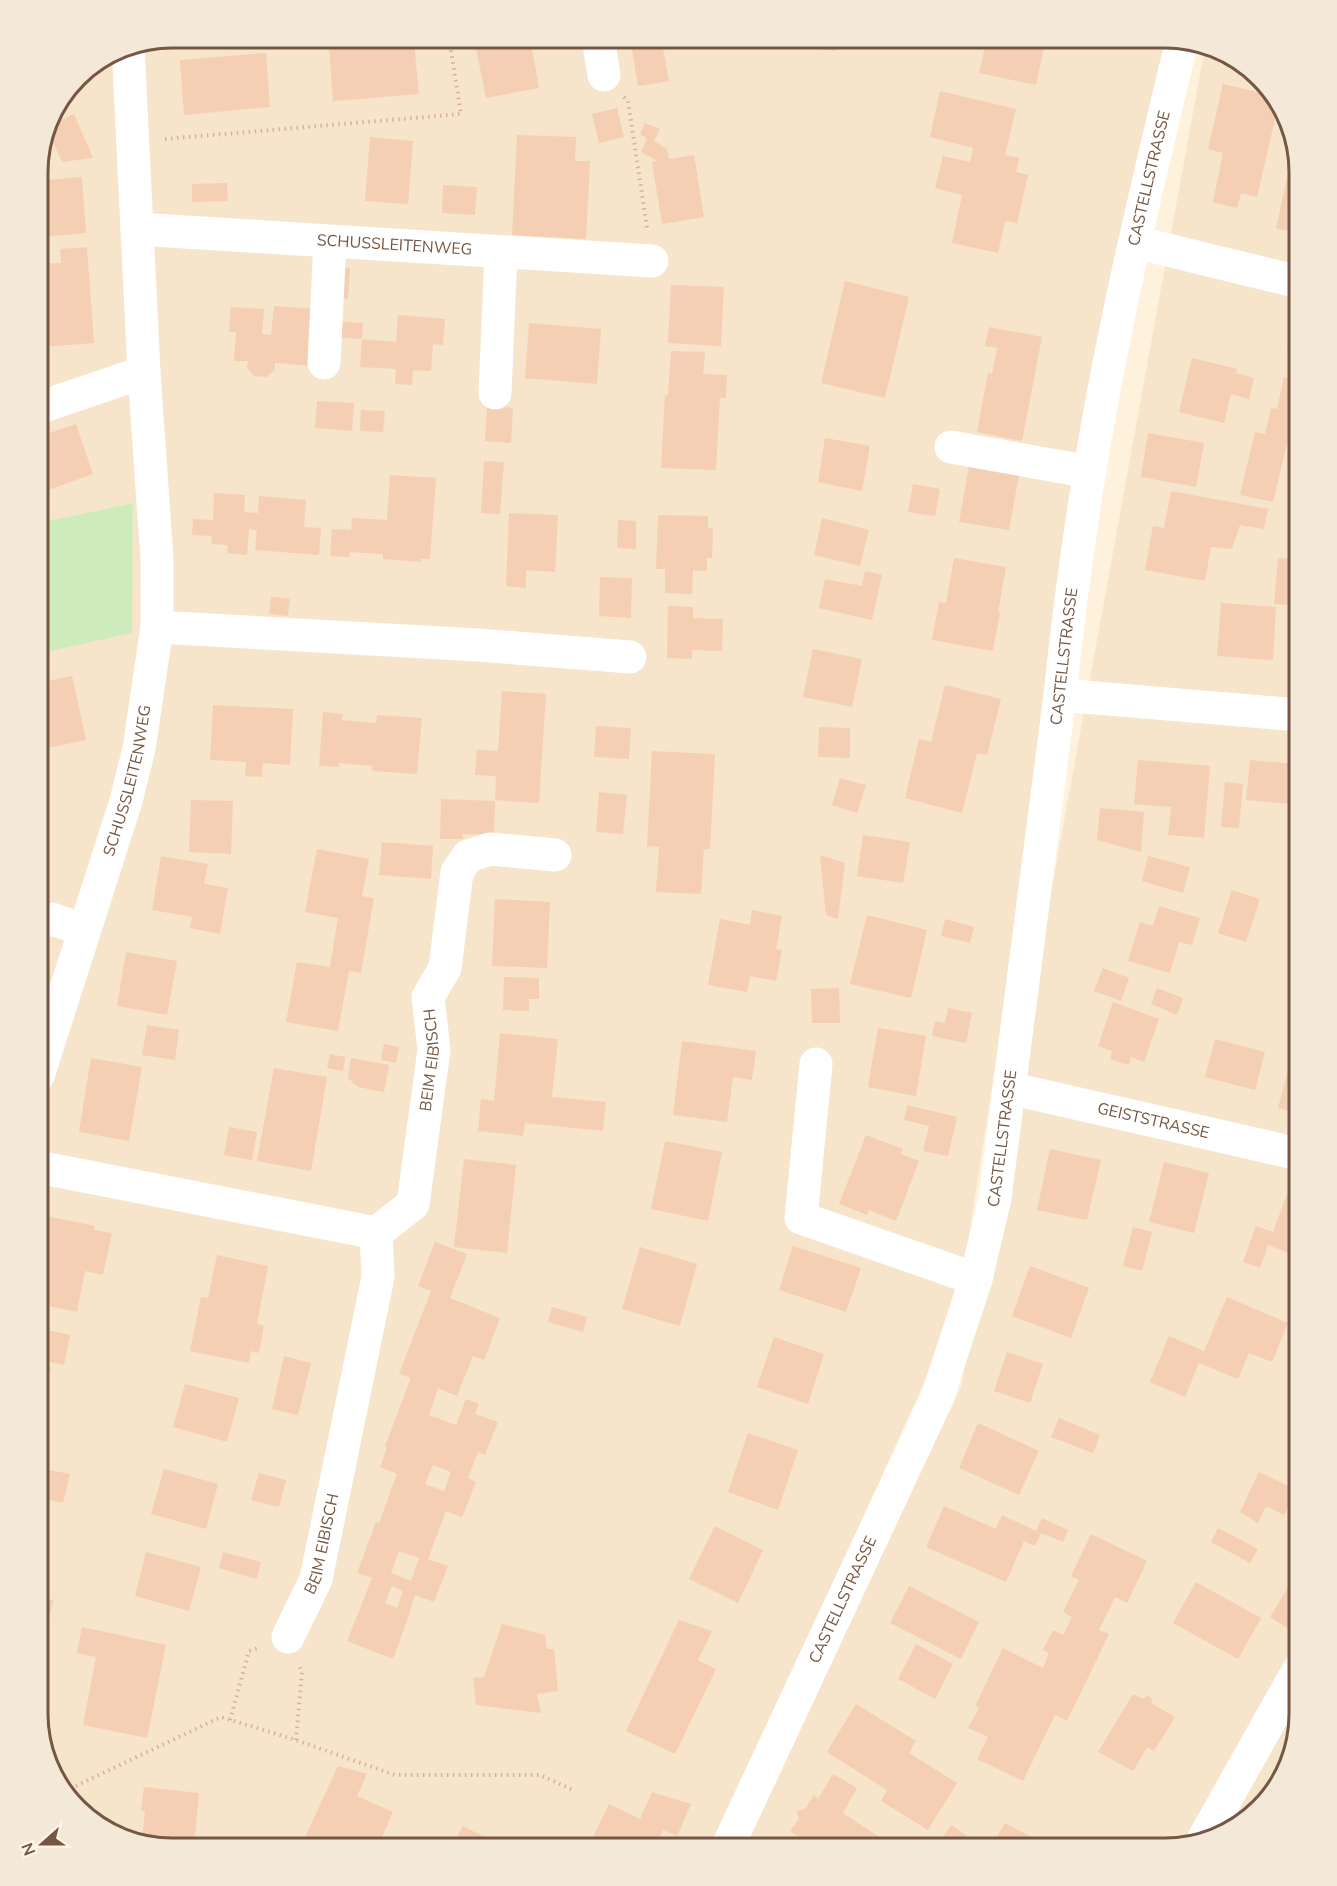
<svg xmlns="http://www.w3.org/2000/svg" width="1337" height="1886" font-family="'Nunito Sans',sans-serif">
<rect width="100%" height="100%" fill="#fef2dd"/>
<path fill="#f6e4cb" d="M172,38H1173L1013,951L966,1255L930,1369L714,1848H164L105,1830L56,1781L38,1714V654L131,633L133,503L38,523V163L52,112L83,71L121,48Z
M1205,47L1232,56L1281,105L1299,172V1714L1281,1782L1232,1830L1165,1848H745L961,1387Z"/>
<path fill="#ceecbb" d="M133,503L132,633L38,654V523Z"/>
<path fill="#f5cfb3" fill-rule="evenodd" d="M474,38H530L539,88L486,98Z
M630,38H661L669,81L638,86Z
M784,38H836L835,51L783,44Z
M987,38H1046L1036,85L979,73Z
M414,41L419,94L333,101L329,48Z
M266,53L270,107L184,115L180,60Z
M1223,84L1271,95L1279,102L1257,197L1241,193L1237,208L1213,202L1223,153L1208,149Z
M940,91L1016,109L1005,155L1019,158L1016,172L1028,175L1017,223L1005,221L998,253L952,243L962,195L935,188L943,156L970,162L973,148L930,137Z
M617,108L624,137L599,143L592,114Z
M74,114L93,158L62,162L47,128L48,126Z
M645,123L660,129L654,141L667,149L669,159L694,155L704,217L662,224L652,162L658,161L641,152L647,138L640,134Z
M517,135L576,137L575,161H590L586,239L512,235Z
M370,137L413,141L408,204L365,201Z
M1288,173L1299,175V233L1276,228Z
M82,177L86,233L38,237V181Z
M227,183L228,201L192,202V184Z
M443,185L477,187L475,215L442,213Z
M87,247L94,343L41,347L38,264L61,263L60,249Z
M336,267L350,268L348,299L334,298Z
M845,281L909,297L885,398L821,383Z
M671,285L724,287L721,346L668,343Z
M1299,302V352L1287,348Z
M274,306L318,309L315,366L275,363V370L266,377L254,376L247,368L248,361H234L236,332H229L231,307L264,309L262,334L271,335Z
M398,315L445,319L443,345L433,344L431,371L413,370L412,385L395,384L396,369L360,367L362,339L331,337L332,321L363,323L362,339L396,342Z
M529,323L601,329L597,384L525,378Z
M989,327L1042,337L1022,441L977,432L988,373L992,374L997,348L985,346Z
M671,351L705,352L703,374L727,375L726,398H720L716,470L661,468L665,395H668Z
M1192,358L1237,369L1236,373L1254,378L1249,399L1231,394L1224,423L1179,412Z
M1284,377L1299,381V442L1288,439L1273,502L1240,495L1255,432L1265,434L1271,408L1277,409Z
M317,401L354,403L352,431L315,428Z
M487,406L513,408L511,443L485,441Z
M361,410L385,411L383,432L360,431Z
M76,424L93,474L48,490L38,460V437Z
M1148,433L1204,443L1196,487L1141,477Z
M825,438L870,446L862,491L818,482Z
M484,461L504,462L500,514L481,513Z
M969,466L1019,475L1009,530L959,522Z
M390,475L436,478L430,559H421V562L383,559V554L350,552L349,557L330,556L332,529L351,530L352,518L387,520Z
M913,484L940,489L935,516L908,512Z
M1171,491L1268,509L1264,529L1240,525L1232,549L1211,547L1205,581L1145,570L1153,526L1164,528Z
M214,493L245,495L244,512L258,513L259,496L306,500L304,527L321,528L319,555L255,550L257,530L249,529L247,555L227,553L228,545L211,544L212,536L192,535L193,519L213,520Z
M509,513L558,515L555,572L526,570V588L506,586Z
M658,515L708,516V528L713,529L712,558H707V571L693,570L692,594L665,593V569H656Z
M822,518L869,530L860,566L814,555Z
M618,520L636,521V549L617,548Z
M954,558L1006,567L998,612L1000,613L993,651L932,640L939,602L946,603Z
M1278,558L1299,559V606L1274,604Z
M865,571L882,575L872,620L819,608L825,579L862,586Z
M600,577L632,578L631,618L599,616Z
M271,597L290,599L288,616L269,614Z
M1221,603L1276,607L1273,660L1217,656Z
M668,606L693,607V618L723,619L722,651L692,650V659L667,658Z
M813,649L862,659L852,707L803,697Z
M72,676L86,740L38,750V683Z
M945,685L1001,699L987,755L977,753L962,813L905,798L919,739L931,742Z
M502,691L546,694L539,803L495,800L496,776L475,775L477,750L498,751Z
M213,705L293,709L290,765L263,763L262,777L245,776L246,762L210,760Z
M323,712L343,714L342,720L376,723L377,715L422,718L417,774L372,771L373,766L339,763V767L319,766Z
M596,726L631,728L629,759L594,757Z
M819,727L850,728V758L818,757Z
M652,751L715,754L710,849H704L701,894L656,892L659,847L647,846Z
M1138,760L1210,766L1204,838L1168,835L1171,807L1134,804Z
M1250,760L1295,764L1291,804L1246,800Z
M840,778L866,785L857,813L832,805Z
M1225,782L1243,784L1239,828L1221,827Z
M599,792L627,795L623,834L596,832Z
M441,799L495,801L494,835L463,834V839H440Z
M191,800L233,801L231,854L189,852Z
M1100,808L1144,812L1141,852L1097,840Z
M863,835L910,842L903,883L857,876Z
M382,842L433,846L431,879L379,875Z
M317,849L369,859L362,896L374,898L361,973L349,971L338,1031L286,1022L297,962L330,967L333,949L338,918L305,912Z
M820,855L845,863L838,919L826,915Z
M161,856L208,864L204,884L228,888L220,934L190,928L192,917L152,910Z
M1148,856L1190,867L1183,893L1142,881Z
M1232,890L1260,899L1246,942L1218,933Z
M495,899L550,902L547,968L492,966Z
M1159,906L1200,918L1192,945L1179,942L1170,973L1128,961L1140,922L1153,926Z
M752,910L782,916L776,949L782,950L776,981L750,976L747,992L708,985L720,919L750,925Z
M867,915L927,930L911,998L850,984Z
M945,919L974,927L970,943L941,936Z
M126,952L177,961L167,1015L117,1006Z
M1103,968L1129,978L1121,1001L1094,991Z
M504,977L539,978V999H529V1011L503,1010Z
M839,988L840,1023H812L811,989Z
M1157,988L1183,998L1177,1015L1151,1004Z
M1113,1002L1159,1019L1144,1062L1131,1057L1129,1065L1110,1059L1112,1051L1098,1046Z
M948,1008L972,1013L966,1043L932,1036L935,1021L945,1023Z
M147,1025L179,1030L175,1060L142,1055Z
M878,1028L926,1036L916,1096L868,1087Z
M500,1033L558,1039L552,1097L606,1102L603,1131L525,1123L523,1136L478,1131L481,1099L494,1101Z
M1215,1039L1265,1052L1255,1090L1205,1077Z
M682,1041L756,1051L752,1080L733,1077L727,1122L673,1115Z
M384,1044L399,1047L396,1063L381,1060Z
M330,1054L345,1057L343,1071L327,1068Z
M91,1058L142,1067L129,1141L79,1132Z
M351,1058L389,1065L384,1092L358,1087L348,1078Z
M274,1068L327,1077L311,1171L257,1161Z
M1288,1071L1299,1074V1102L1295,1101L1293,1112L1278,1108Z
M907,1105L957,1117L948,1156L923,1151L929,1126L904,1120Z
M229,1127L257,1132L252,1160L224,1155Z
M866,1135L903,1149L901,1154L919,1161L896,1221L869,1210L867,1215L839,1204Z
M665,1141L722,1152L708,1221L651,1209Z
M1050,1149L1101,1160L1087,1220L1037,1210Z
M464,1159L516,1165L507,1253L454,1247Z
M1164,1162L1209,1173L1194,1233L1149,1222Z
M1287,1194L1299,1199V1257L1268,1245L1260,1268L1243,1262L1256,1226L1273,1232Z
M46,1216L95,1226L94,1230L112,1233L103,1275L85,1271L77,1312L38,1304V1255Z
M1133,1227L1152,1232L1142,1271L1123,1266Z
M435,1242L467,1254L450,1298L500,1318L484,1360L473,1356L457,1396L438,1388L429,1415L456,1425L466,1399L479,1404L475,1414L498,1422L485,1455L478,1452L468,1478L476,1482L462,1517L446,1511L428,1559L448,1566L434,1602L415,1595L409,1613H410L393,1659L347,1641L372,1578L357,1573L376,1522L379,1523L397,1474L380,1467L387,1448L385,1446L411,1378L399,1374L431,1291L418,1286ZM433,1465L451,1472L444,1491L425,1484ZM399,1551L419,1558L411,1581L391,1573ZM392,1586L403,1591L397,1608L385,1603Z
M793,1246L861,1268L846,1312L779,1290Z
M640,1247L697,1264L680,1326L622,1309Z
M217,1255L268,1266L257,1324L264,1326L259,1353L251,1351L249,1363L190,1351L201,1297L208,1298Z
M1030,1266L1089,1288L1071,1338L1012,1316Z
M1227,1297L1288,1323L1272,1362L1249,1353L1238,1379L1199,1363L1185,1397L1150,1382L1169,1336L1204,1351Z
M552,1307L587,1317L583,1332L548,1322Z
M38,1328L70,1335L64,1365L38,1359Z
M774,1337L824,1354L808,1404L757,1387Z
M1007,1352L1043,1364L1030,1403L994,1391Z
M284,1356L311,1363L298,1415L272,1409Z
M38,1365L51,1368L39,1423H38Z
M185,1384L239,1398L227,1442L173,1427Z
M1059,1418L1100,1435L1093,1453L1051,1437Z
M978,1423L1039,1451L1019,1495L959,1468Z
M748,1433L798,1450L778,1510L728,1492Z
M38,1464L45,1466L44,1469L70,1474L63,1503L38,1497Z
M164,1469L218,1484L206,1529L151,1514Z
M1259,1472L1297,1490L1284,1515L1266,1506L1258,1523L1240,1512Z
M259,1473L286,1480L279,1507L251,1500Z
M944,1506L996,1529L1002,1515L1036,1531L1042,1518L1068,1530L1063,1542L1041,1533L1035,1546L1024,1541L1006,1582L926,1547Z
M715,1526L763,1550L738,1603L689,1579Z
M1218,1528L1258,1549L1250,1563L1211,1542Z
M1091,1534L1147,1561L1127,1603L1115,1597L1099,1630L1109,1634L1067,1721L1055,1715L1023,1781L977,1759L988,1737L968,1728L979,1708L975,1706L1003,1648L1043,1668L1049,1653L1043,1650L1053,1630L1063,1635L1072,1617L1063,1612L1079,1580L1071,1576Z
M146,1552L201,1567L189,1611L135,1596Z
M223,1552L261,1562L257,1579L219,1568Z
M1196,1582L1261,1618L1238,1659L1173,1623Z
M1290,1584L1299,1590V1630L1297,1634L1270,1617Z
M909,1586L979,1622L961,1659L890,1623Z
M38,1596L53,1600L41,1657L38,1656Z
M679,1620L712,1631L698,1660L716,1669L675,1754L626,1731Z
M502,1624L545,1635L547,1649H554L558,1691L537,1694L541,1713L476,1705L473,1678L484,1677Z
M82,1627L166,1645L147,1738L83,1725L96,1657L77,1653Z
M916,1644L953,1664L935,1699L898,1679Z
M1133,1694L1143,1699L1147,1696L1150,1697L1152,1698L1151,1703L1175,1717L1154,1751L1147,1747L1133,1771L1098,1752Z
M856,1704L916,1741L909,1753L957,1783L928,1830L881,1801L887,1790L827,1752Z
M338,1766L367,1774L357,1796L393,1812L377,1848H300Z
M833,1774L857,1788L843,1813L896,1848H806L805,1841L790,1831L799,1819L797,1811L805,1809L814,1795L818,1799Z
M144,1787L199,1793L194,1848H164L142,1842L145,1811L141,1810Z
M652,1792L691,1804L677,1836L663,1830L655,1848H588L609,1804L640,1819Z
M1005,1823L1052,1848H991Z
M951,1825L966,1835L957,1848L942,1839Z
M463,1826L507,1848H451Z"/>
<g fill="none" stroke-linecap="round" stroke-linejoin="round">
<path stroke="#dab296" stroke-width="4" stroke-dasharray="1.5 4.5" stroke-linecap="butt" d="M624,97L628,101L647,228
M165,139L461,114L449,38
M230,1720L249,1651L258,1648
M296,1740L302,1672L300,1667
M65,1791L221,1717L296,1740L395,1775H540L573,1790"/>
<g stroke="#fff" stroke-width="33">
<path d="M598,38L604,75"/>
<path id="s1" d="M137,229L652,261"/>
<path d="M1135,242L1299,282"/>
<path d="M324,363L330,242"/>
<path d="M495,393L501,253"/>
<path d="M38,408L144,372"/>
<path d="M951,447L1090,472"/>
<path d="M157,627L478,645L630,657"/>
<path d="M1060,695L1299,715"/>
<path d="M38,923L52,919L84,930"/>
<path d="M816,1064L801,1218L976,1279"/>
<path id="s2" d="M38,1076L126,801L139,749L157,627V560L144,372L128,46"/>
<path id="s3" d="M1009,1088L1299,1154"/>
<path d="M38,1167L376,1233"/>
<path id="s4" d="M288,1637L316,1579L378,1277L376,1233L413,1204L434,1050L428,997L445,968L457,872L468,856L490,849L555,855"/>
<path d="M1204,1838L1299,1669"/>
<path id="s5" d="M727,1848L937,1398L976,1279L995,1198L1060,695C1073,569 1092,443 1118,319C1137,226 1160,133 1182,40"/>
</g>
</g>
<g text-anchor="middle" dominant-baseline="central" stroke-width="4.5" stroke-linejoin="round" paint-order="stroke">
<g font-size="16" fill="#755744" stroke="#fff5e5">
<text stroke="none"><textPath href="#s5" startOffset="1737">CASTELLSTRASSE</textPath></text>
<text stroke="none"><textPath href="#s1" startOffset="258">SCHUSSLEITENWEG</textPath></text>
<text stroke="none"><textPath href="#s5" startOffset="1251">CASTELLSTRASSE</textPath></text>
<text stroke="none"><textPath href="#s2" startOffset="309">SCHUSSLEITENWEG</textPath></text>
<text stroke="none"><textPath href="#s4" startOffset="609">BEIM EIBISCH</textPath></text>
<text stroke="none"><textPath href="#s3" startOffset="148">GEISTSTRASSE</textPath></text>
<text stroke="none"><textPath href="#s5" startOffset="765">CASTELLSTRASSE</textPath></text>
<text stroke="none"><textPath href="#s4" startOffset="100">BEIM EIBISCH</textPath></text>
<text stroke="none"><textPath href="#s5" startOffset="274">CASTELLSTRASSE</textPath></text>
</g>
</g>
<path d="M0 0H1337V1886H0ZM172 48H1165A124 124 0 0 1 1289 172V1714A124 124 0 0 1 1165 1838H172A124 124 0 0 1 48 1714V172A124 124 0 0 1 172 48Z" fill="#f4e8d8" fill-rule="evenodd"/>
<path fill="none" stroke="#755744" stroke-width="3" d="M172 48H1165A124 124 0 0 1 1289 172V1714A124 124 0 0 1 1165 1838H172A124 124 0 0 1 48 1714V172A124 124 0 0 1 172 48Z"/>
<g transform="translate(42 1844) rotate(249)" stroke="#fff5e5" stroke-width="4.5" paint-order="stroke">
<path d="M0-4.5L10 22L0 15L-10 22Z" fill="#755744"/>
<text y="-9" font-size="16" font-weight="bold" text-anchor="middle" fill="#755744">N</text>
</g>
</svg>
